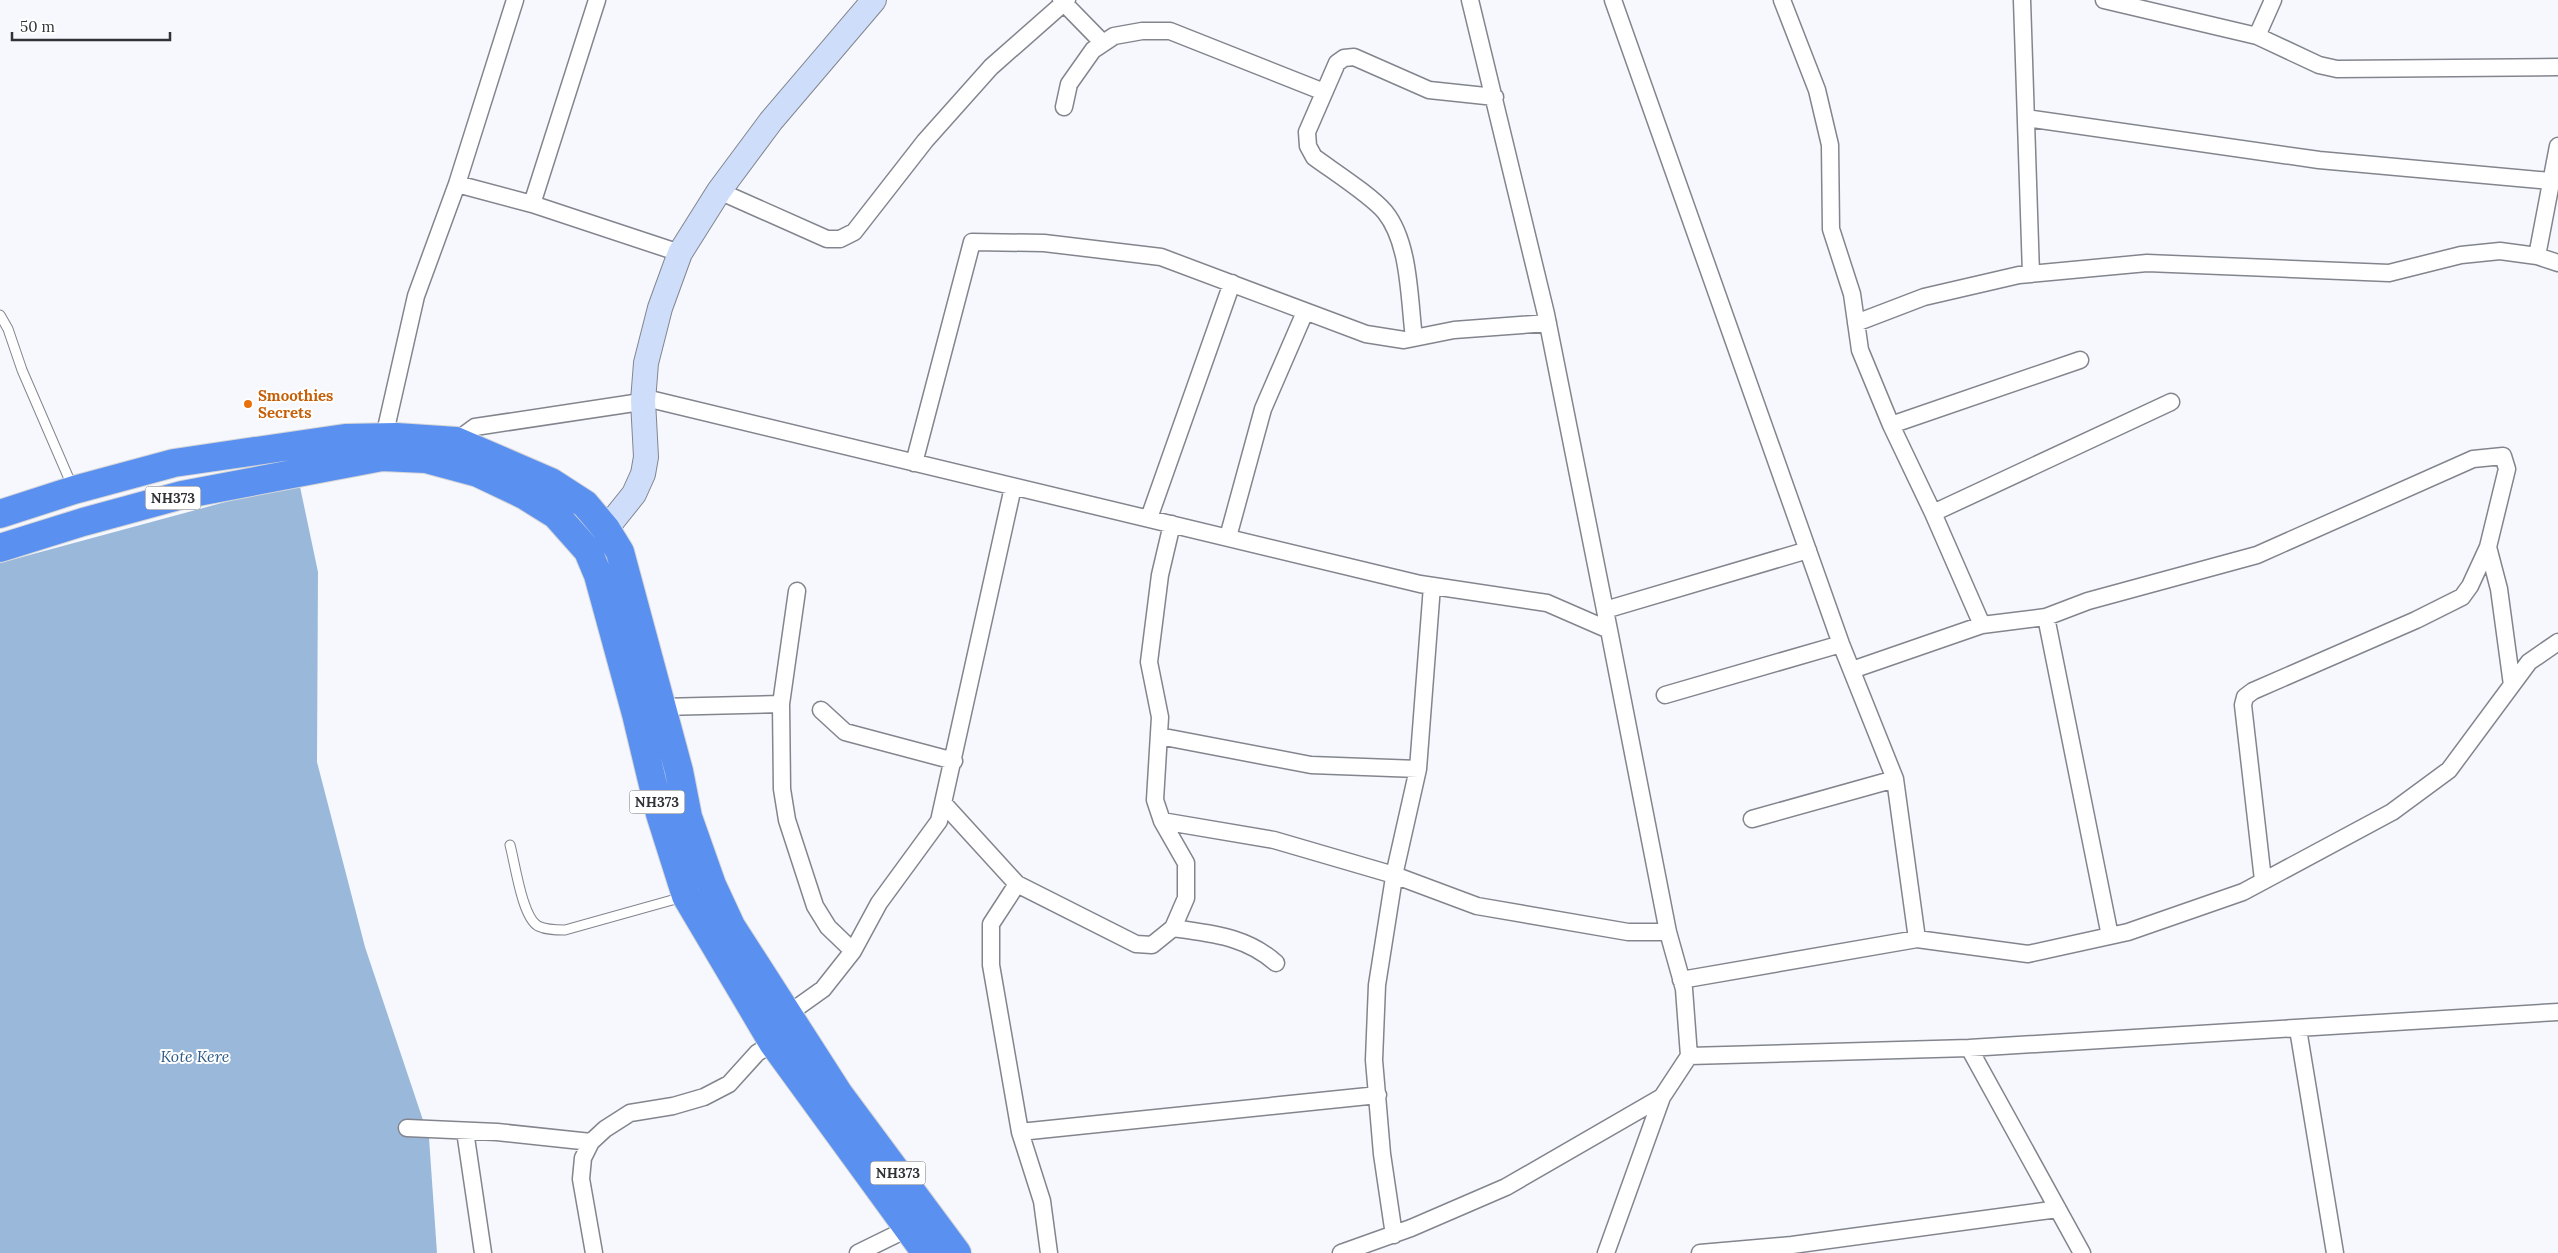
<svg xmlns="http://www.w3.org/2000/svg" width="2558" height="1253" font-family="Lora,serif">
<rect width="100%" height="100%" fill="#f6f8fe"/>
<path fill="#9ab9da" d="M299,482L318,572L317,762L365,947L429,1138L437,1253H0V563Z"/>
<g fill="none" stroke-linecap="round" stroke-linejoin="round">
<g stroke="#82858d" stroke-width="11">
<path id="lane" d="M0,315L8,329L22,370L73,488
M510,845C515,863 522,917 538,926C546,930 556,930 565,930L683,897"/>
</g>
<g stroke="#82858d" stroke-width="19">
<path id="street" d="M1061,0L1103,43
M1470,0L1546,314L1609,630
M1613,0L1841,644L1895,779L1917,939
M1782,0L1817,90L1830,145L1831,229L1852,294L1860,350L1891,425L1933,513L1982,625
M2022,0L2031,274
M2104,0L2257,36L2319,65L2337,69L2558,67
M2257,36L2273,0
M1064,107L1069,84L1093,50L1114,36L1142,31H1170L1324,92
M2026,118L2319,160L2550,181
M457,184L532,204L680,253
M719,191L827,239H840L854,232L925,141L991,67L1067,0
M532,204L597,0
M2537,256L2558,146
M1856,323L1924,297L2019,275L2147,263L2389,273L2461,255L2500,251L2537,256L2558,263
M1414,338C1409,299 1410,243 1385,212C1372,196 1333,171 1314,157L1308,146L1307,132L1337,63L1344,58L1354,57L1429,90L1495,97
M1891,425L2080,360
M384,437L416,296L457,184L515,0
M456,441L475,427L654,400L1420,584L1547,603L1609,630L1668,932L1684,989L1689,1056L1662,1097L1606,1253
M914,463L972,242L1044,243L1161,257L1366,334L1404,340L1454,330L1548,323
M1933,513L2171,402
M1149,518L1232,283
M1228,537L1263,409L1305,312
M797,591L781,704L782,789L787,820L815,906L828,927L853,951
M1605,610L1808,550
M2046,617L2110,936
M1852,670L1982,625L2046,617L2088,601L2257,555L2473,459L2503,456L2507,469L2488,547L2499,589L2512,685
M1665,695L1841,644
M661,707L781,704
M821,710L845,732L954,761
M1159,736L1311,765L1418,769
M944,804L1017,884L1136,944L1152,945L1173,928L1186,898V863L1162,821L1155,800L1160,717L1149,662L1160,575L1172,524
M1752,819L1895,779
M1162,821L1274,840L1394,875L1477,906L1628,932H1668
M2263,880L2243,705L2245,697L2253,691L2416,620L2462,597L2470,586L2488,547
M1017,884L991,924V965L1020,1132L1042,1201L1049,1253
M1173,928C1212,934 1246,936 1276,963
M1681,980L1917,939L2028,954L2128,932L2243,892L2392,812L2449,770L2529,662L2558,642
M788,1014L823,989L853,951L879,903L939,821L1013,487
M2298,1029L2335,1253
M1969,1048L2082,1253
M1689,1056L1969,1048L2558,1012
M407,1128L497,1132L591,1142
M465,1131L483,1253
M1020,1132L1378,1095
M1394,1235L1382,1154L1374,1060L1377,985L1395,871L1418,769L1432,586
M594,1253L581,1179L583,1158L591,1142L605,1129L630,1113L673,1106L704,1097L729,1084L757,1053L773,1043
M858,1253L907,1229
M1341,1253L1411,1228L1506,1187L1662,1097
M1700,1253L1792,1245L2058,1209"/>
</g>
<g stroke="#82858d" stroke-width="26">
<path id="secondary" d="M606,529L634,494L643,474L646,457L643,401L646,363L660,308L680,253L719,191L771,121L874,0"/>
</g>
<g stroke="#d6d6d7" stroke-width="30">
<path id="highway" d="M0,514L74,490L174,463L345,438L396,437L456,441L551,482L585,504L606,529L620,552L679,771L688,817L712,885L731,926L839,1094L957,1253
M0,548L83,522L182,495L382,457L426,459L478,473L524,495L556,515L588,551L598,575L636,714L660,814L686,896L773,1043L926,1253"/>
</g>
<use href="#lane" stroke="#fff" stroke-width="9"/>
<use href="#street" stroke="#fff" stroke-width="16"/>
<use href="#secondary" stroke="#cedefa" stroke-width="24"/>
<use href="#highway" stroke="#5a90f0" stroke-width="28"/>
</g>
<circle fill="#e8710a" stroke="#fff" stroke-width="2" cx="248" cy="404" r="5"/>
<g text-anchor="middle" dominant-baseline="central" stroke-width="4" stroke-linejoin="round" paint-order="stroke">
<g fill="#fff" stroke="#6f7072" stroke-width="1">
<rect x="145.5" y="486.5" width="55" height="23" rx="4"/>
<rect x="629.5" y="790.5" width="55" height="23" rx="4"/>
<rect x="870.5" y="1161.5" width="55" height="23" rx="4"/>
</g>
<g font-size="14" font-weight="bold" fill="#313235">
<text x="173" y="498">NH373</text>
<text x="657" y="802">NH373</text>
<text x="898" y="1173">NH373</text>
</g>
<g font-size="15" font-weight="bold" fill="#c56008" stroke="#fff" text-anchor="start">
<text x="258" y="395">Smoothies<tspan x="258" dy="17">Secrets</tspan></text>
</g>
<g font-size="16" font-style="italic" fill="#2c5a86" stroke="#fff">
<text x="195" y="1056">Kote Kere</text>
</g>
</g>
<path d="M12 32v8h158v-8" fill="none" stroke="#313235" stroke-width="2.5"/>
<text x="20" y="32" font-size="15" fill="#313235" stroke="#ffffff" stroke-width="4" paint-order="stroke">50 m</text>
</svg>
